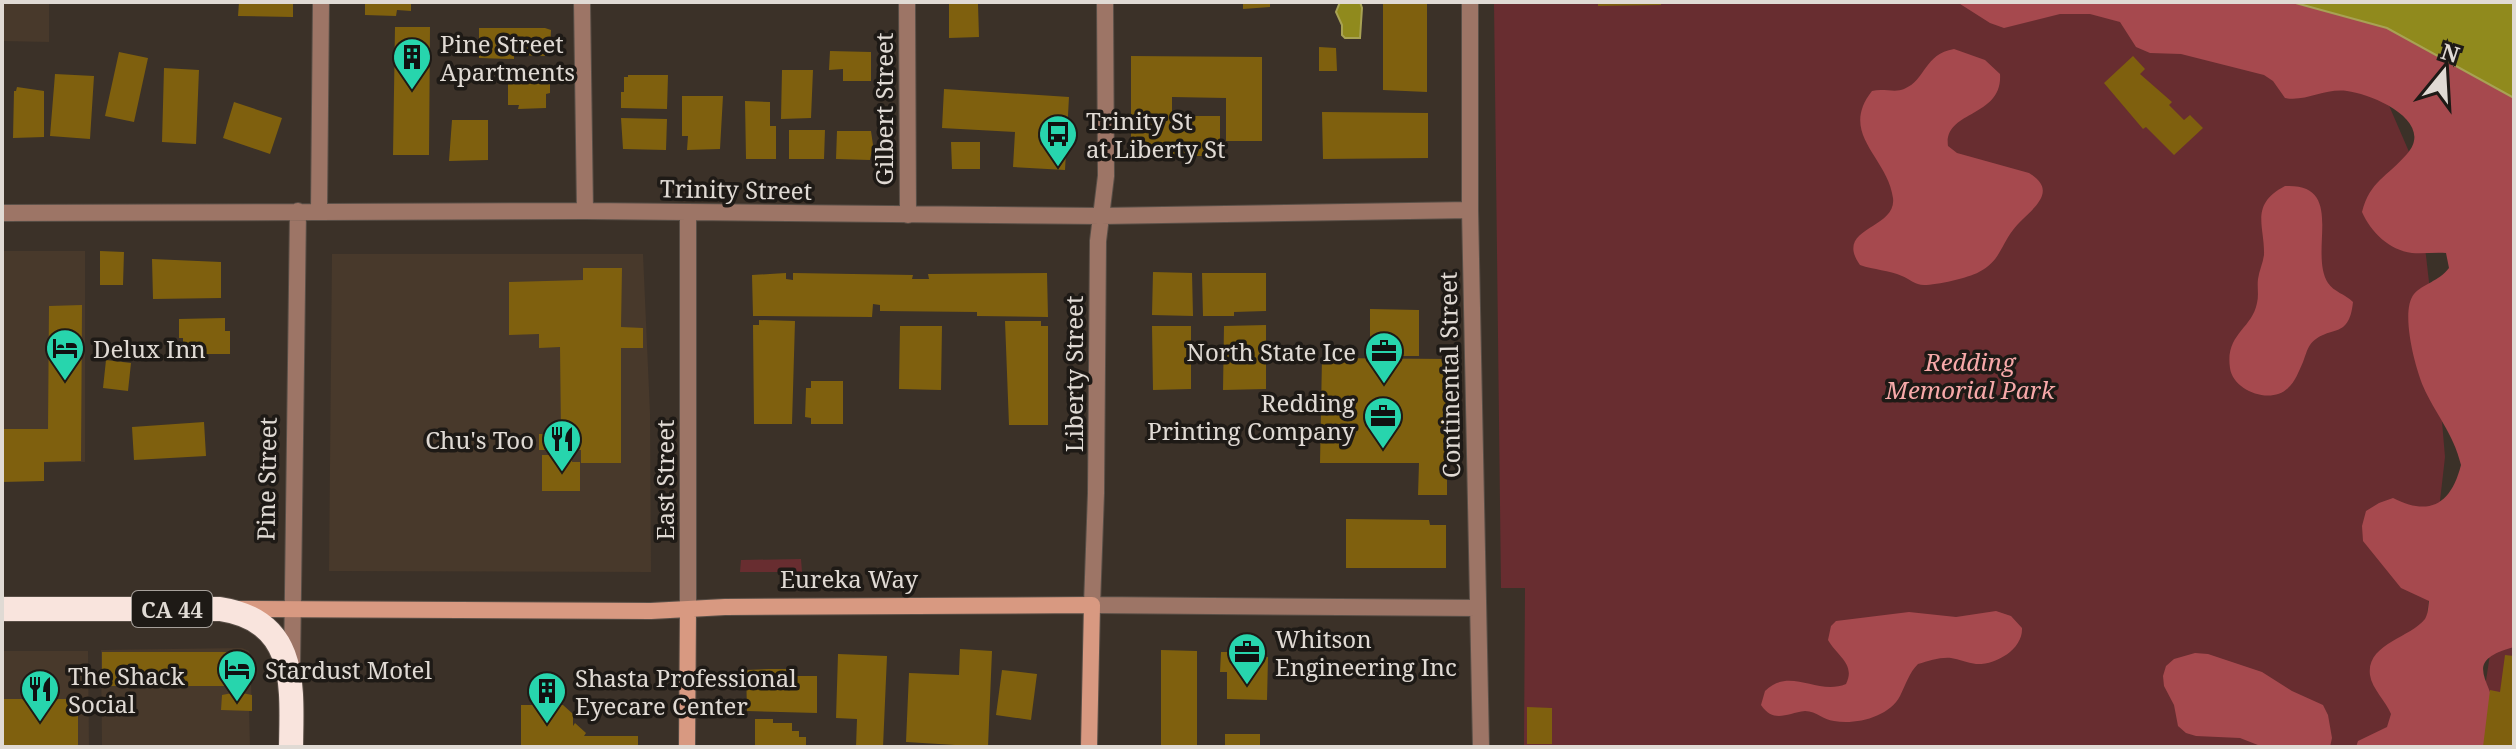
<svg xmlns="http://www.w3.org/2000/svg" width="2516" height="749" font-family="'Noto Serif',serif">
<rect width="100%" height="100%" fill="#3b3128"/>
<path fill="#48392b" d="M2,2H49V42L2,41Z
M2,251H85V462L2,463Z
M332,254H643L650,413L651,572L329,571Z
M242,648L249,651L250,655L252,711H249L250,747H102L101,650Z
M2,651H88L89,747H2Z"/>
<path fill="#682d30" d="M1494,2H2086L2381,87L2416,168L2434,326L2445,457L2412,747H1524L1525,588H1501Z
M801,559L802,572H740L741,560Z
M2514,605V747H2476L2492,641Z"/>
<path fill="#a6494e" d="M1957,2H2347L2514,83V647C2459,662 2494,680 2495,715C2495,725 2491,737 2489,747H2356L2358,741L2387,727L2391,714C2386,701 2372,689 2370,675C2366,644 2410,638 2425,619C2428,614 2428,608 2429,601L2401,588L2363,541L2362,526L2366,511L2379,503L2393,498C2430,517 2451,504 2461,465C2453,432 2435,414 2423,386C2415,367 2400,311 2414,294C2424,283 2438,282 2449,268L2446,253C2435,252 2423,254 2412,253C2389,250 2371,232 2362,212C2370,181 2387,177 2407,154C2436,121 2372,94 2347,91C2325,88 2306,102 2285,98L2273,81L2264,75L2181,54L2150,53L2136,47L2120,22L2090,14H2060L2004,28L1990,23Z
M1954,49L1985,60L2000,74C2003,118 1943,110 1948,146L1957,153L2029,173C2063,193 2025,213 2013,230C2000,247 2000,261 1979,272C1968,278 1937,285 1924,285C1915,285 1910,279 1902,276C1889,270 1874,270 1860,265C1833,227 1897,230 1893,198C1888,157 1838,134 1872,91C1883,88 1895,93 1904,89C1926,80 1924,54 1954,49Z
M2285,186C2347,183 2308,252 2328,283C2334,292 2345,294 2353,302C2349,342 2328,323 2310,345C2307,349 2305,357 2303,362C2299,371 2295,382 2288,388C2271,405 2233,391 2230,368C2225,334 2252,329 2257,303C2259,295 2257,287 2258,279C2259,271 2263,263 2264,255C2265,226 2249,205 2285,186Z
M1996,611L2011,616L2022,628C2023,649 1996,665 1976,664C1967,663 1959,659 1951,658C1940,657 1929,661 1918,664C1909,673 1906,684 1900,696C1889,717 1856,725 1834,721C1823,720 1817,711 1805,711C1787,713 1774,724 1761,705L1765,691C1790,666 1817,696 1846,684C1856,664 1837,656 1828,640L1831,626L1836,621L1909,612L1956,617Z
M2195,653L2208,654L2262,672L2292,691L2323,705L2328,715L2332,738L2330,747H2263L2240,738L2196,736L2186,733L2178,726L2174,705L2164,686L2163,676L2166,666L2174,659Z"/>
<path fill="#908a1d" stroke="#a8a254" stroke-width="2" d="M1340,2H1360L1362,8L1360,38H1345L1342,35V25L1336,12Z
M2292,2H2514V98L2387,28Z"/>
<path fill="#7f600e" d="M239,2H293V17L238,16Z
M365,2H411V11L397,10L396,16L365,15Z
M1243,2H1270V7L1243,9Z
M1383,2H1427V92L1383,90Z
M1598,2H1661V5L1598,6Z
M949,4H978L979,37L949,38Z
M395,27H430L429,155H393Z
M479,28H545L551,30L550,53H545V56L514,55V59L479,58Z
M1319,47L1336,48L1337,71H1319Z
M830,51L871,52V81H843V69L829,70Z
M119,52L148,58L134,122L105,116Z
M1131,56L1262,57V141H1226V98L1172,97V116H1220V156H1131Z
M2133,56L2145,69L2140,74L2172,102L2169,105L2184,120L2190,115L2203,128L2174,155L2146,127L2143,129L2104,83Z
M164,68L199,70L196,144L162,142Z
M782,70H813L811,118L781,119Z
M518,72H550V93L546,94V108L518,109L519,105H508V74Z
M55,74L94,76L90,139L50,136Z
M628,75H668L667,109L621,108V92H624V77H628Z
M17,87L44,91V137L13,138L14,91H16Z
M944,89L1069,97L1065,170L1013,167L1015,132L942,128Z
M682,96H723L720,149L687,150L688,136H682Z
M745,101L770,102V126H776V159H746Z
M234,102L282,118L270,154L223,138Z
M1322,112L1428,113V158L1323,159Z
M621,118L667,119L666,150L623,149Z
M452,120H488V160L449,161Z
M789,130H825L824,159H789Z
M837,131H871L873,145L870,160L836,159Z
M951,142H980V169H952Z
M100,251L124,252L123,285H100Z
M152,259L221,262V298L153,299Z
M583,268H622L621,327L643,328V348H621V463H581V450H572V462H580V491H542V455H555V450H539V434H561L560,347L539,348V334L509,335V282L583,280Z
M1153,272L1192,273L1193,316L1152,315Z
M786,273V279L793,280V273L913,275L912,279H929L928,274L1047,273L1048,317L977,316V312L880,311V305L873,304L872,317L753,316L752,275Z
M1202,273H1266V311L1234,312V316H1203Z
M82,305L81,461L44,462V481L2,482V429H48L49,306Z
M1370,309L1419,310V356H1370Z
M225,318V331H230V354H183V338H179V319Z
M759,320L795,321L792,424H754L753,325H759Z
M1005,321H1041V326H1048V425H1009Z
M1266,325V389L1223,390L1224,326Z
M900,326H942L941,390L899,389Z
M1152,326H1191V389L1153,390Z
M1322,358L1447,359V495H1418L1419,463H1320Z
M106,360L131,363L128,391L103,388Z
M811,381H843V424H811V418L805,417L806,388H811Z
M204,422L206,456L134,460L132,427Z
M1346,519L1429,520L1430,525H1446V568H1346Z
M1242,648H1256L1258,656L1268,657L1267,700L1227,699V672H1220L1221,652H1242Z
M960,649L992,651L988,747L906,742L909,673L959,675Z
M1161,650L1197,651V747H1161Z
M102,652H237V686H102Z
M838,654L887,656L883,747H856L857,719L836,718Z
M2505,655L2514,656V747H2483L2490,690L2500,692Z
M769,669H789V676H817V713L747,711L746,670Z
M1002,670L1037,674L1031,720L996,715Z
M237,692L252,695V711L221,710L222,695Z
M2,699H78V747H2Z
M521,705H563L573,714V726L575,723L586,733L584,736H638V747H521Z
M1527,707L1552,708V744H1527Z
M755,719H773V723H792V731H799V737H806V747H755Z
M1225,734H1260V747H1225Z"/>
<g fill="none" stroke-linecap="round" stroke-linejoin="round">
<g stroke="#594f47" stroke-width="18">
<path id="street" d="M582,2L585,211
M907,2L908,215
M1105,2L1106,176L1098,241L1096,493L1092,605L1478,608
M1470,2V210L1481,747
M319,211L321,2
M2,213L585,211L1101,216L1470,210
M688,610V212
M292,667L298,211"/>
</g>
<g stroke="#594f47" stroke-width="18">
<path id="secondary" d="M239,609L651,611L725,607L1092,605L1089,747
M687,747L688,610"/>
</g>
<g stroke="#594f47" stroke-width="26">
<path id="highway" d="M2,609H220C298,621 292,685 291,747"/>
</g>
<use href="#street" stroke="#9d7566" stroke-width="16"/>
<use href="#secondary" stroke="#d89981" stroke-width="16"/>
<use href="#highway" stroke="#f9e4dd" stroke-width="24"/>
</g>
<defs>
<g id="building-pin" transform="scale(2)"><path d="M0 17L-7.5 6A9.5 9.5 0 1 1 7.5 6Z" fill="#27d5ad" stroke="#1e1a16"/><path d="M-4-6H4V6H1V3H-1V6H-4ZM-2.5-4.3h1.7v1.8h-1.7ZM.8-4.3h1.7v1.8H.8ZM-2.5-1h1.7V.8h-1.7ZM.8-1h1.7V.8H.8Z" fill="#111"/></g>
<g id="bus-pin" transform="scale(2)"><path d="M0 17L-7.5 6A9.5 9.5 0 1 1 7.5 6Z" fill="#27d5ad" stroke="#1e1a16"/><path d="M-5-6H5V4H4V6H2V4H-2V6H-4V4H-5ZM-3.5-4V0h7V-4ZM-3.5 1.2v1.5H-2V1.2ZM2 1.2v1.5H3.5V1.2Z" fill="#111"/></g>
<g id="hotel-pin" transform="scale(2)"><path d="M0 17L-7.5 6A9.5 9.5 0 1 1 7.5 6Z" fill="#27d5ad" stroke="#1e1a16"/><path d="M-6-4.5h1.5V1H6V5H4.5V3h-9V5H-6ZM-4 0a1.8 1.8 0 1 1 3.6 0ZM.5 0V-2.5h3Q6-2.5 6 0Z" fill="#111"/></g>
<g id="office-pin" transform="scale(2)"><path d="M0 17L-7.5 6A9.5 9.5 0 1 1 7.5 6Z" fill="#27d5ad" stroke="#1e1a16"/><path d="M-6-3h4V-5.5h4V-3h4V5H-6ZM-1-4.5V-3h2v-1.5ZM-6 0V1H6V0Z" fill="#111"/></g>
<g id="restaurant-pin" transform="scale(2)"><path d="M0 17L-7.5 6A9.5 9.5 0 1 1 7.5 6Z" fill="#27d5ad" stroke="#1e1a16"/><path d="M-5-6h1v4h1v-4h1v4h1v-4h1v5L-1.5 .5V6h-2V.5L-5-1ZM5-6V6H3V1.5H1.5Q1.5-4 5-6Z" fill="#111"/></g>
</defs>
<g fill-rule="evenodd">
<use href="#building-pin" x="412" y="57"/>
<use href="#bus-pin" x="1058" y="134"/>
<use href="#hotel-pin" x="65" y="348"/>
<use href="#office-pin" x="1384" y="351"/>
<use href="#office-pin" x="1383" y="416"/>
<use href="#restaurant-pin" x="562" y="439"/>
<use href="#office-pin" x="1247" y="652"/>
<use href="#hotel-pin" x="237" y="669"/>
<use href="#restaurant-pin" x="40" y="689"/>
<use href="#building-pin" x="547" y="691"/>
</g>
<g text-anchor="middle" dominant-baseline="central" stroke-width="7" stroke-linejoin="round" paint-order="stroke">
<rect fill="#1e1a16" stroke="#a6a09b" stroke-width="2" x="132" y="591" width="80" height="36" rx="6"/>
<g font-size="22" font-weight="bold" fill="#e0dad4">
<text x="172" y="609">CA 44</text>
</g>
<g font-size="24" fill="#e0dad4" stroke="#1e1a16" text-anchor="start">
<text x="440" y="43">Pine Street<tspan x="440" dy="28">Apartments</tspan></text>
<text x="1086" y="120">Trinity St<tspan x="1086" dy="28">at Liberty St</tspan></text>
<text x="93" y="348">Delux Inn</text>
<text x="1356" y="351" text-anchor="end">North State Ice</text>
<text x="1355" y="402" text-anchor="end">Redding<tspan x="1355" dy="28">Printing Company</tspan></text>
<text x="534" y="439" text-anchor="end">Chu's Too</text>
<text x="1275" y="638">Whitson<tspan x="1275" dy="28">Engineering Inc</tspan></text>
<text x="265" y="669">Stardust Motel</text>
<text x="68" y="675">The Shack<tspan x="68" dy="28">Social</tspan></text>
<text x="575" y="677">Shasta Professional<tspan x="575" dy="28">Eyecare Center</tspan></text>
</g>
<g font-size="24" fill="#e0dad4" stroke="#1e1a16">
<text transform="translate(883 109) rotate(-90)">Gilbert Street</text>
<text transform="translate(736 189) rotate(1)">Trinity Street</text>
<text transform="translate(1073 374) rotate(-90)">Liberty Street</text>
<text transform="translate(1449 375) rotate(-91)">Continental Street</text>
<text transform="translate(266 479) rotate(-89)">Pine Street</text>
<text transform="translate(664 480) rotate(-90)">East Street</text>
<text x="849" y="578">Eureka Way</text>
</g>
<g font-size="24" font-style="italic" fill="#f7a9a9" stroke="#1e1a16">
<text x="1970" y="361">Redding<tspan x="1970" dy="28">Memorial Park</tspan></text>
</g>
</g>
<rect width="2516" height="749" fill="none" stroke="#e0dad4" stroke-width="8"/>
<g transform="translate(2444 72) rotate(18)" stroke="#1e1a16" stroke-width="6" paint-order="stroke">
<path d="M0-6L14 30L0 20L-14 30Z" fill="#e0dad4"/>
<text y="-12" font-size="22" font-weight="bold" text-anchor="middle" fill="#e0dad4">N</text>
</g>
</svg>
